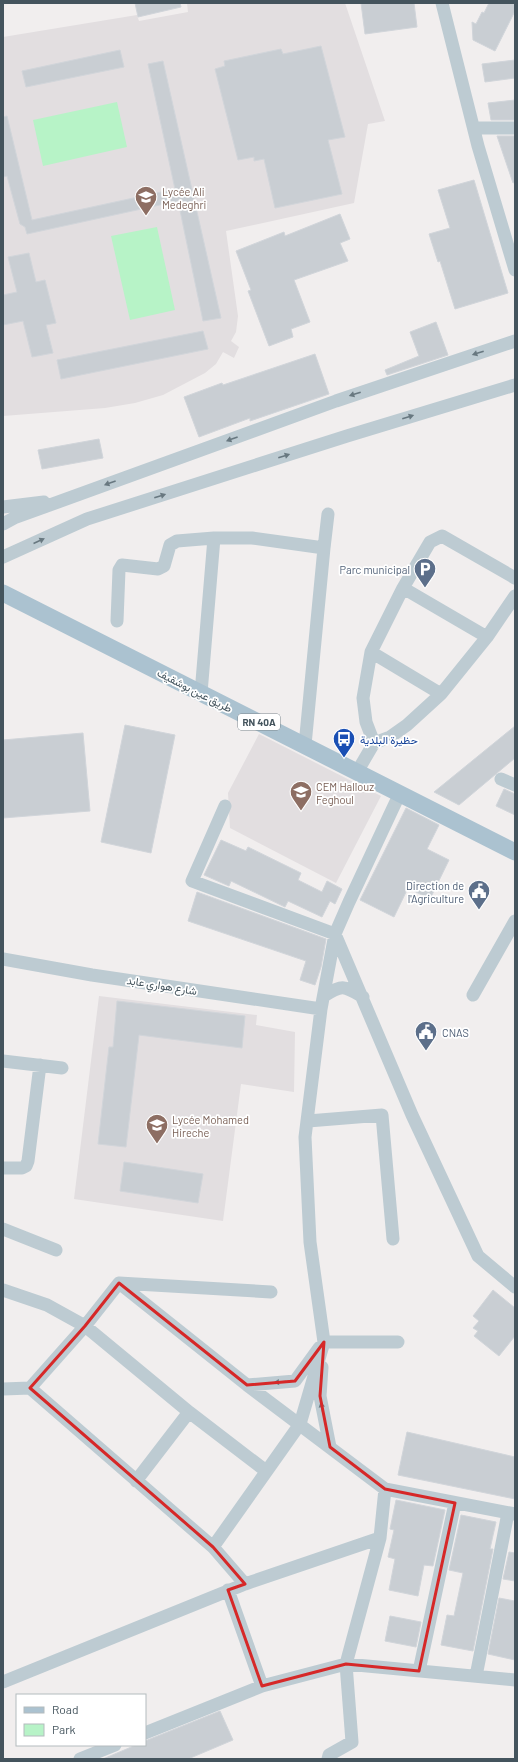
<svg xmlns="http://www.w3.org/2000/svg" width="518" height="1762" font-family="Barlow,Vazirmatn,sans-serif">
<rect width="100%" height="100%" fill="#f1eeee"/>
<path fill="#e2dee0" d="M187,3H345L385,121L368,124L354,203L226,231L238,316L236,332L231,341L239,347L234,358L223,352L216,364L205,373L163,395L135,403L105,408L3,416V37L137,15L139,21L188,12Z
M259,734L381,796L336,883L230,828L228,793Z
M99,996L257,1015L256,1025L295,1032L294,1092L241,1084L223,1221L74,1199Z"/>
<path fill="#b7f3c7" d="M117,102L127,147L43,166L33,120Z
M157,227L175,310L130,320L111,236Z"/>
<path fill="#c9ced3" stroke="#d1d5da" d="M135,3H180L181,7L138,17Z
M361,3H414L417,27L365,34Z
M489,3H515V11L495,51L473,40L472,22L476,24L482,12L484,13Z
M321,46L345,137L328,140L342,194L275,208L264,159L254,161V157L238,160L215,69L225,66L224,61L281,49L283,54Z
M120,50L124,67L26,87L22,71Z
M515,60V78L485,82L482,64Z
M163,61L221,318L203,321L178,201L27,234L25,227L20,224L7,176L3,177V117L7,116L32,220L175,189L148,64Z
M515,100V120H491L488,103Z
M497,136H515V182L513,183Z
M474,180L508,293L455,309L440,261L438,262L429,234L450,228L438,190Z
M340,214L350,239L340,243L348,261L294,280L310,322L291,329L293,337L269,346L248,291L251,290L236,251L284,232L285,236Z
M29,253L36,282L45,280L56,323L46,325L53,353L32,357L23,321L3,325V295L17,292L8,257Z
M436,322L448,355L387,375L385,370L419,356L410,332Z
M203,331L208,349L61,379L57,360Z
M315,354L329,394L250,421V418L199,437L184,397L222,383L223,385Z
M99,439L103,458L42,469L38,450Z
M125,725L175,735L151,853L101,842Z
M515,726V758L459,805L434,792Z
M83,733L90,811L3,818V740Z
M504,789L515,794V815L496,806Z
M406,808L439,825L427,849L449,860L430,899L408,888L394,917L360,900Z
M221,840L246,851L248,847L301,873L298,880L322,892L327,881L342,889L335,904L330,901L322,917L288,901L285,907L231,881L229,886L204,875Z
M197,892L326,939L321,967L315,985L300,980L306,961L188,921Z
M117,1001L245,1016L242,1048L139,1035L126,1147L98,1144L109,1047H113Z
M124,1162L203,1174L198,1203L120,1191Z
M493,1290L515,1308V1336L499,1356L474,1336L478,1331L473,1328L479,1321L473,1316Z
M407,1432L515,1457V1499L398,1475Z
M396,1500L445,1510L433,1566L424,1565L418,1596L389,1590L395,1559L388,1557L394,1530L390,1529Z
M461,1515L496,1522L490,1549H493L473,1651L441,1645L447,1615L454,1616L463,1573L449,1570Z
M509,1552L515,1553V1581L503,1579Z
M499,1598L515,1601V1660L488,1654Z
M390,1616L421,1622L416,1647L385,1641Z
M220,1711L233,1740L188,1759H103L136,1745H145V1741Z"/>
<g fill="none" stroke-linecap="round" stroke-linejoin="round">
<path stroke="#bdcbd2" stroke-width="13" d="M442,3L478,146L515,270
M474,128H515
M3,507L44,502
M3,524L14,518L336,401L515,341
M324,548L328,514
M3,557L87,519L347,436L515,385
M403,588L487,637
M117,621L119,570L122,565L158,569L164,566L170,545L177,541L214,538
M371,652L441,694
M201,693L214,538H252L324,548L305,745
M374,743L366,722L363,698L371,652L403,588L430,542L442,536L515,578
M357,772L374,743L390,737L407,725L441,694L487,637L515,596
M501,779L515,785
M225,806L192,881L335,934L412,1115L478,1256L515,1287
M3,959L92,975L321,1009
M473,995L515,921
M324,996C343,984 344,986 363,997
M3,1061L62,1068
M308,1121L382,1115L393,1239
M3,1168H22L26,1166L28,1161L40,1065
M3,1229L56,1250
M119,1283L247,1385L385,1489L515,1514
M119,1283L271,1292
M3,1290L47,1305L85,1326L189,1412L266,1471
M324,1342H398
M322,1367L320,1396L330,1447
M247,1385L295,1381L319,1348
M30,1388L213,1547L245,1584
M3,1389L30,1388L85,1326L119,1283
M136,1481L189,1412
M213,1547L300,1424L324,1342L310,1242L305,1137L321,1009L335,934L349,902L400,793
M228,1590L262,1686
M419,1671L455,1503
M476,1676L508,1513
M3,1682L245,1584L380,1538
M145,1733L262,1686L346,1664L515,1680
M80,1759L115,1745
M328,1759L329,1755L352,1742L346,1664L380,1538L385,1489"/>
<path stroke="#abc2d0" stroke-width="17" d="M3,593L515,852"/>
</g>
<defs><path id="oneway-solid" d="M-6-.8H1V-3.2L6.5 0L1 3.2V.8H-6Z"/></defs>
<g fill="#687880">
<use href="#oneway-solid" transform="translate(478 353) rotate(162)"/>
<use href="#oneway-solid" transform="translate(355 394) rotate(162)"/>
<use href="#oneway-solid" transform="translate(408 417) rotate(-17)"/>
<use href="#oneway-solid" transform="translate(232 439) rotate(160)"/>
<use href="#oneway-solid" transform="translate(284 456) rotate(-18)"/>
<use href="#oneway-solid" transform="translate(110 483) rotate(160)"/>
<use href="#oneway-solid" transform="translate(160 496) rotate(-18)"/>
<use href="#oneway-solid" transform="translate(39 541) rotate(-24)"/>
<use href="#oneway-solid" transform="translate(280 1382) rotate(175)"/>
<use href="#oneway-solid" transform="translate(322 1408) rotate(-101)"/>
</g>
<path fill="none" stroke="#d62828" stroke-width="3" stroke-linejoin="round" d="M119,1283L247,1385L295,1381L324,1342L320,1396L330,1447L385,1489L455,1503L419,1671L346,1664L262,1686L228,1590L245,1584L213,1547L30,1388L85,1326Z"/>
<defs>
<g id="school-pin" transform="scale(1.15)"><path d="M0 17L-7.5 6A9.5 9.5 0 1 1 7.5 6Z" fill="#8d6e63" stroke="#fff"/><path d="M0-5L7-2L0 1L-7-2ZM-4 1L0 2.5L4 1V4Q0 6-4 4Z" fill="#fff"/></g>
<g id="parking-pin" transform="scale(1.15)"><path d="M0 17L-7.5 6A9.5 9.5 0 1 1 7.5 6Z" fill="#5c6f8a" stroke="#fff"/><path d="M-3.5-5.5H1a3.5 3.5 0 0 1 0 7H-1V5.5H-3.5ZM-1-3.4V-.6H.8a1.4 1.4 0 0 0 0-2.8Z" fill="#fff"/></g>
<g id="bus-pin" transform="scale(1.15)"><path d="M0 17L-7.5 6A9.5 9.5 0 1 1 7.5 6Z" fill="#1a4fb4" stroke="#fff"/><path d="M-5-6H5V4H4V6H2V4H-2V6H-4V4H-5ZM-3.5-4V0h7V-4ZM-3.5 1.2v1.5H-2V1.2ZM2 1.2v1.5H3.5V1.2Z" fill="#fff"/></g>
<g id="civic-pin" transform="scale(1.15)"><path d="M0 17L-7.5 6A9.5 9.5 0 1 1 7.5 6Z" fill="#5c6f8a" stroke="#fff"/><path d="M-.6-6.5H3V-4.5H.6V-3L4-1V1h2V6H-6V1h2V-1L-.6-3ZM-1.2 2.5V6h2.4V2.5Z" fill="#fff"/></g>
</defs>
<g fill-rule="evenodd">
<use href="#school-pin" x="146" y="197"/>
<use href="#parking-pin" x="425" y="569"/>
<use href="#bus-pin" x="344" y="739"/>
<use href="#school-pin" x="301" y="792"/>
<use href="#civic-pin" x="479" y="891"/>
<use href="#civic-pin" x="426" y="1032"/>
<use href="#school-pin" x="157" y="1125"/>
</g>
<g text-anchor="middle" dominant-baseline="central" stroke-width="3.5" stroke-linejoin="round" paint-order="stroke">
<rect fill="#fff" stroke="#7c878e" stroke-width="1" x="238" y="714" width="42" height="16" rx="3"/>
<g font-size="10" font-weight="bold" fill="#44545d">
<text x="259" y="722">RN 40A</text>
</g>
<g font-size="11" fill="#785e54" stroke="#fff" text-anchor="start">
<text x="162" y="191">Lycée Ali<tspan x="162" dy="13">Medeghri</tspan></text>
<text x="316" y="786">CEM Hallouz<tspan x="316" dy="13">Feghoul</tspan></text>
<text x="172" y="1119">Lycée Mohamed<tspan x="172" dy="13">Hireche</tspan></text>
</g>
<g font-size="11" fill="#4e5e75" stroke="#fff" text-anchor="end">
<text x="410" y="569">Parc municipal</text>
<text x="464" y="885">Direction de<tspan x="464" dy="13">l'Agriculture</tspan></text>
<text x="442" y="1032" text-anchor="start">CNAS</text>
</g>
<g font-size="11" fill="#44545d" stroke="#fff">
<text transform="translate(195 690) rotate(27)">طريق عين بوشقيف</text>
<text transform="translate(162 985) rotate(9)">شارع هواري عابد</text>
</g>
<g font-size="11" fill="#164399" stroke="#fff" text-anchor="start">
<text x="360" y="739">حظيرة البلدية</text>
</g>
</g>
<rect width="518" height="1762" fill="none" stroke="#44545d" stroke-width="8"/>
<rect x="16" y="1694" width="130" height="52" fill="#ffffff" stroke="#b4bbbe"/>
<rect x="24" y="1707" width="20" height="6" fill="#abc2d0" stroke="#b4bbbe"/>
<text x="52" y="1714" font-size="12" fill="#44545d">Road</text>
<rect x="24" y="1724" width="20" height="12" fill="#b7f3c7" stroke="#b4bbbe"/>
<text x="52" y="1734" font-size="12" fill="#44545d">Park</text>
</svg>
